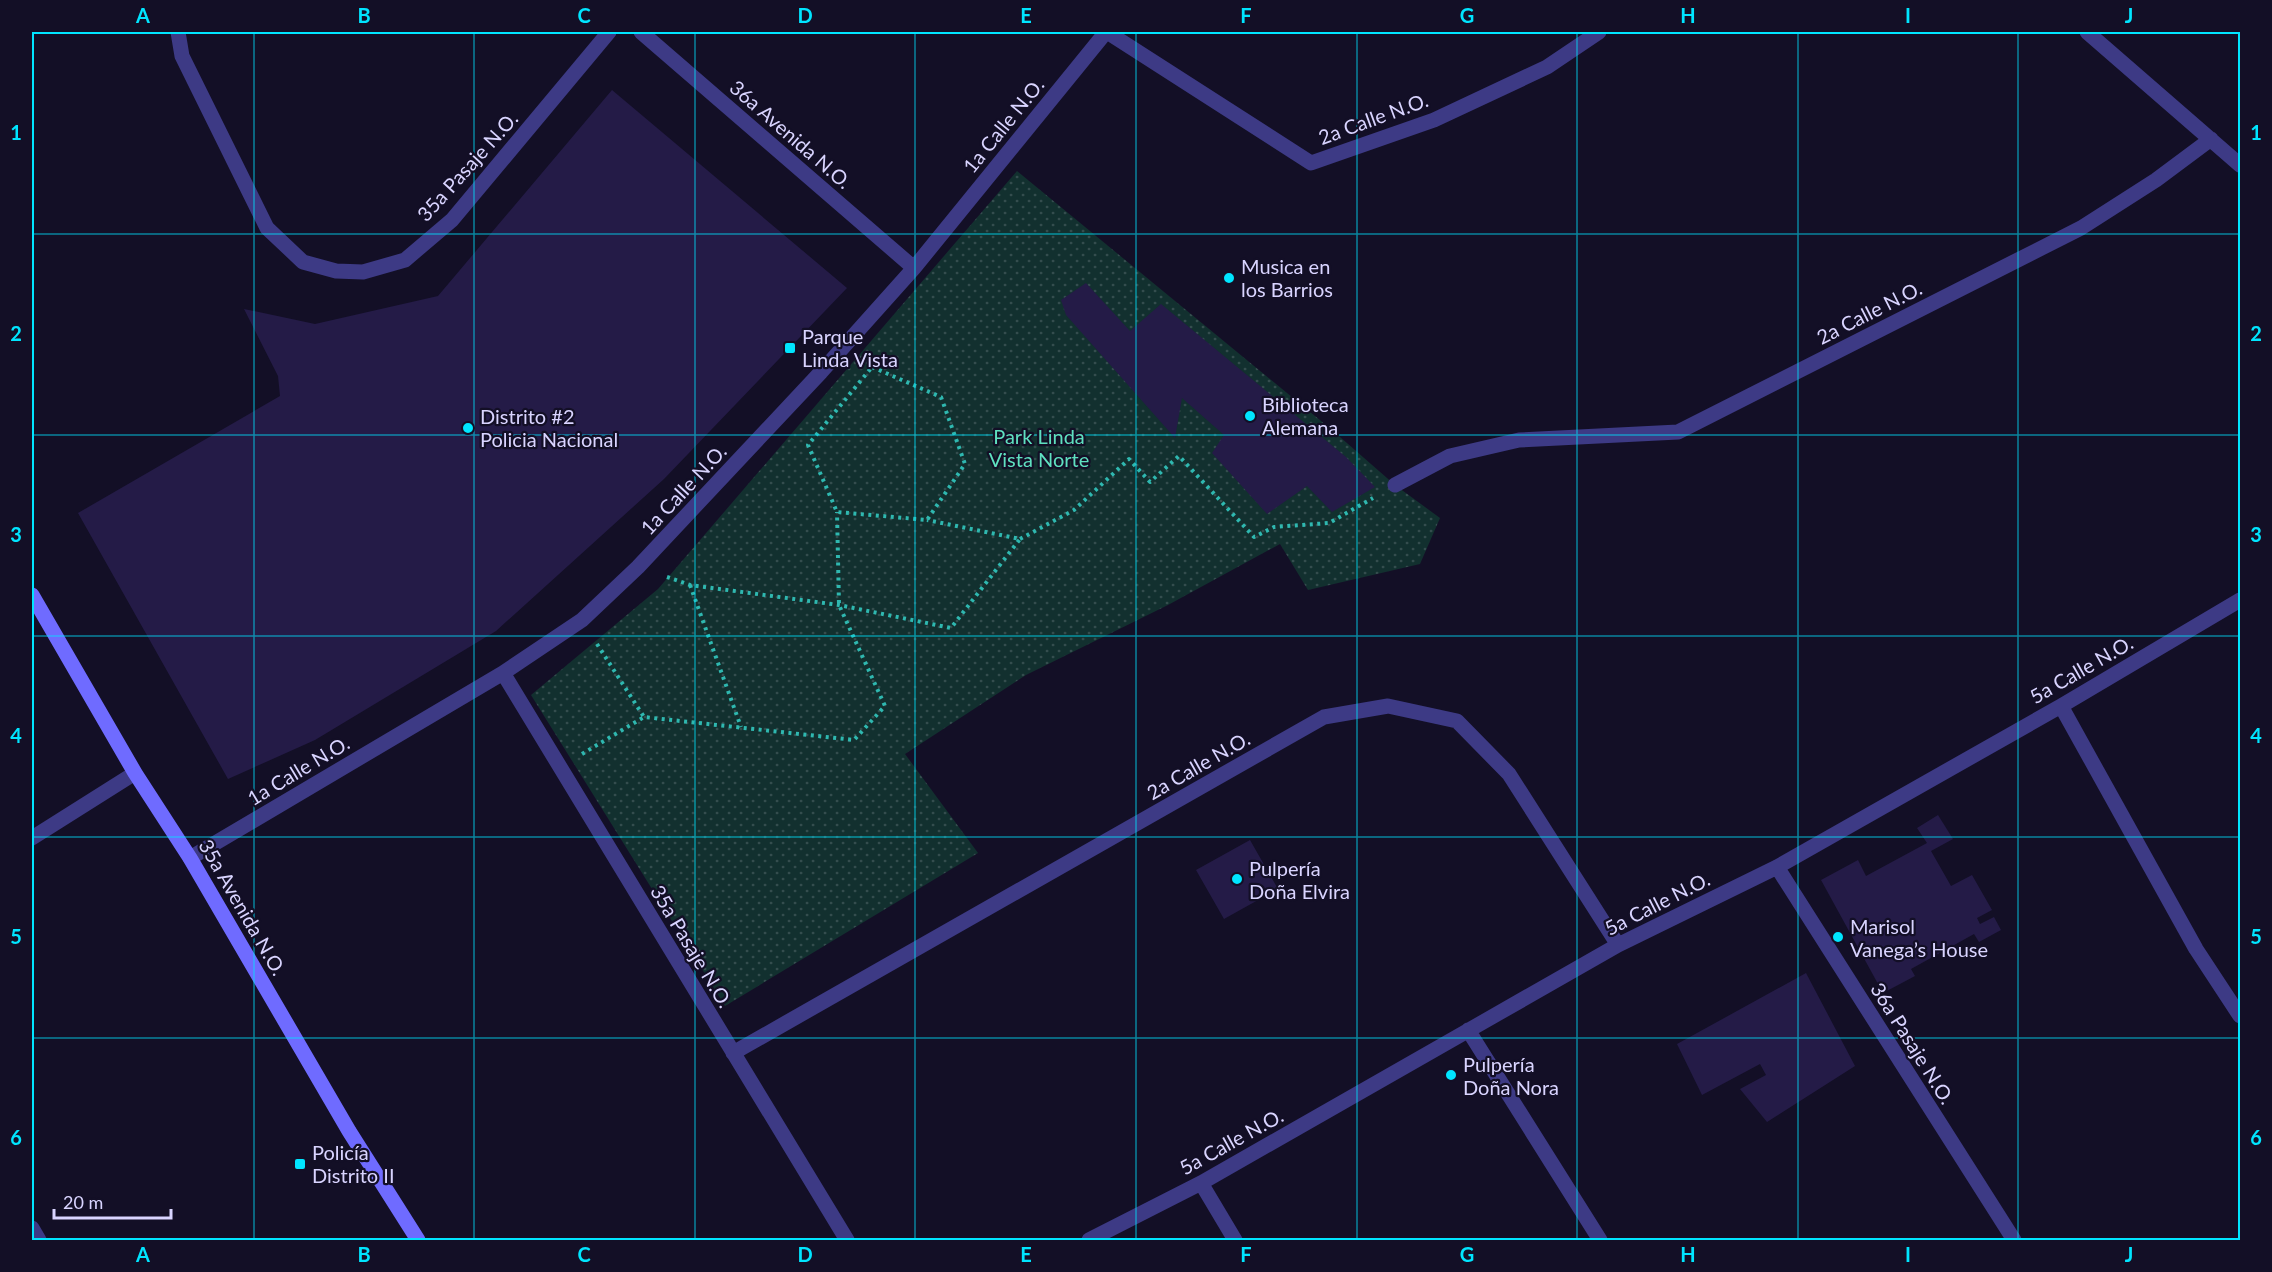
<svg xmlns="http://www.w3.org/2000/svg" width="2272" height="1272" font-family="Lato,sans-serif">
<defs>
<pattern id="park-dots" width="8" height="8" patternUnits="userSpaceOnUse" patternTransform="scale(1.5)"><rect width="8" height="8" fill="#12302f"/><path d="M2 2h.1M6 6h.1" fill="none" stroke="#344d4e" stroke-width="1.8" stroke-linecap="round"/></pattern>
</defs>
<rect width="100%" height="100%" fill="#130f26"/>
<path fill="url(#park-dots)" d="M1017,171L1332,430L1395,485L1440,518L1420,564L1308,590L1280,544L1168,605L1026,675L905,754L978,853L725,1006L531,695L658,589Z"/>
<path fill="#241b47" d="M612,90L847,288L664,479L496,631L315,740L228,779L78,513L280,396L278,376L244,309L315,324L438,296Z
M1086,283L1130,331L1161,304L1346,457L1375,487L1332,512L1307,486L1267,514L1212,453L1224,435L1182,398L1175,438L1066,315L1061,300Z
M1938,815L1953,839L1931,851L1951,886L1972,875L1992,910L1977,918L1980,924L1994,917L2001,930L1979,942L1974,934L1911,969L1915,976L1883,993L1821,880L1858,860L1866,876L1927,843L1917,828Z
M1250,840L1278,889L1224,919L1196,870Z
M1806,973L1855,1066L1767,1122L1740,1089L1766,1075L1760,1064L1702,1095L1677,1044Z"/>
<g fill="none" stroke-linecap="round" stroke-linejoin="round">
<path stroke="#2fb8b0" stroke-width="4" stroke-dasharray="3 4.5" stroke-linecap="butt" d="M872,367L941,397L965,464L927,520L837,512L808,445Z
M1020,539L1074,510L1129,459L1150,482L1179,456L1254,537L1274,527L1329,523L1373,498
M667,577L690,585L839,605L951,628L1020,539L927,520
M690,585L741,727
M597,644L644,717
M582,754L644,717L854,740L885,706L839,605L837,512"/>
<path stroke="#3d3a85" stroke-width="15" d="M178,32L182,56L267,228L303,262L336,271L363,272L405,260L452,220L609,32
M641,32L914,268
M1107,32L1311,163L1434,120L1547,67L1599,32
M2087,32L2240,165
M1395,485L1450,456L1519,440L1678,432L2081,228L2156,180L2211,139
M503,673L847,1240
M2061,706L2196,949L2240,1016
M32,838L135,773
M190,858L503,673L582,620L638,567L821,372L914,268L1106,32
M1777,867L2014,1240
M1468,1030L1600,1240
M733,1053L1324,717L1388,706L1457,721L1509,774L1618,945
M1201,1183L1235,1240
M32,1228L39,1240
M1089,1240L1201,1183L1618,945L1777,867L2061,706L2240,600"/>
<path stroke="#6f6bff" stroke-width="15" d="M32,595L135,773L190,858L349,1131L418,1240"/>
</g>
<path fill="none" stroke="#00e5ff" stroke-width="1.5" stroke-opacity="0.55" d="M254,32V1240M474,32V1240M695,32V1240M915,32V1240M1136,32V1240M1357,32V1240M1577,32V1240M1798,32V1240M2018,32V1240M32,234H2240M32,435H2240M32,636H2240M32,837H2240M32,1038H2240"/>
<g fill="#00e5ff" stroke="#130f26" stroke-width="2">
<circle cx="1229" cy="278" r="6"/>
<rect x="784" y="342" width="12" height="12" rx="3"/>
<circle cx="1250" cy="416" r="6"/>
<circle cx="468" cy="428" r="6"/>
<circle cx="1237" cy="879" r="6"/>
<circle cx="1838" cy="937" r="6"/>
<circle cx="1451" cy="1075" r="6"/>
<rect x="294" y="1158" width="12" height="12" rx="3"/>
</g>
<g text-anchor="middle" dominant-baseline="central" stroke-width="4.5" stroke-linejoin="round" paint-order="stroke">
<g font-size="20" fill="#d9d4ff" stroke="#130f26">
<text transform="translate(1373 118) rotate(-20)">2a Calle N.O.</text>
<text transform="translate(1003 125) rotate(-51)">1a Calle N.O.</text>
<text transform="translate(791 134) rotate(41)">36a Avenida N.O.</text>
<text transform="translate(467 166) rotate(-48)">35a Pasaje N.O.</text>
<text transform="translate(1869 312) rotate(-27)">2a Calle N.O.</text>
<text transform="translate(683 489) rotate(-47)">1a Calle N.O.</text>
<text transform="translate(2081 669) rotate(-30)">5a Calle N.O.</text>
<text transform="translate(1198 765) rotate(-30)">2a Calle N.O.</text>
<text transform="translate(298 770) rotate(-31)">1a Calle N.O.</text>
<text transform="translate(1657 903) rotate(-27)">5a Calle N.O.</text>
<text transform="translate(243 907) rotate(60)">35a Avenida N.O.</text>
<text transform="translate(692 946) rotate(59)">35a Pasaje N.O.</text>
<text transform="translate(1913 1043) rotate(58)">36a Pasaje N.O.</text>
<text transform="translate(1231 1141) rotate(-29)">5a Calle N.O.</text>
</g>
<g font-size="20" fill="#d9d4ff" stroke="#130f26" text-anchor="start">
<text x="1241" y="266">Musica en<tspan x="1241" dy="23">los Barrios</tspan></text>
<text x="802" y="336">Parque<tspan x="802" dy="23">Linda Vista</tspan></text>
<text x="1262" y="404">Biblioteca<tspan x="1262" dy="23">Alemana</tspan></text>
<text x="480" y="416">Distrito #2<tspan x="480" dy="23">Policia Nacional</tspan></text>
<text x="1249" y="868">Pulpería<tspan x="1249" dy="23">Doña Elvira</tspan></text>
<text x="1850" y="926">Marisol<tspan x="1850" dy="23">Vanega’s House</tspan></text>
<text x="1463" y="1064">Pulpería<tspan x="1463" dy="23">Doña Nora</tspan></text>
<text x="312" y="1152">Policía<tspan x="312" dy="23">Distrito II</tspan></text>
</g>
<g font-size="20" fill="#5fe0c0" stroke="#130f26">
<text x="1039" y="436">Park Linda<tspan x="1039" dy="23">Vista Norte</tspan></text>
</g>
</g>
<rect width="2272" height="1272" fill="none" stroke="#130f26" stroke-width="66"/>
<path d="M54 1209v9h117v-9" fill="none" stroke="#d9d4ff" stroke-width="3"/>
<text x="63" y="1209" font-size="18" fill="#d9d4ff" stroke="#130f26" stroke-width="4.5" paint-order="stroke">20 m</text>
<rect x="33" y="33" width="2206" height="1206" fill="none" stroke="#00e5ff" stroke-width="2"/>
<g font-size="20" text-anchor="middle" font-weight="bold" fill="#00e5ff">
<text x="143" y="23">A</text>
<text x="364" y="23">B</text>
<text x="584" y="23">C</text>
<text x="805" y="23">D</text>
<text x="1026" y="23">E</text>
<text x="1246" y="23">F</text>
<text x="1467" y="23">G</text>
<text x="1688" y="23">H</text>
<text x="1908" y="23">I</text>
<text x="2129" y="23">J</text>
<text x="16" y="140">1</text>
<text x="2256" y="140">1</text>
<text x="16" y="341">2</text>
<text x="2256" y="341">2</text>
<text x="16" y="542">3</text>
<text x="2256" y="542">3</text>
<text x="16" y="743">4</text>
<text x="2256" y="743">4</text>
<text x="16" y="944">5</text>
<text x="2256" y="944">5</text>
<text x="16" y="1145">6</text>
<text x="2256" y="1145">6</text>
<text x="143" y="1262">A</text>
<text x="364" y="1262">B</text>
<text x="584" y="1262">C</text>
<text x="805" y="1262">D</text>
<text x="1026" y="1262">E</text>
<text x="1246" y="1262">F</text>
<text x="1467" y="1262">G</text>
<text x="1688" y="1262">H</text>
<text x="1908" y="1262">I</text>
<text x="2129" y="1262">J</text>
</g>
</svg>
